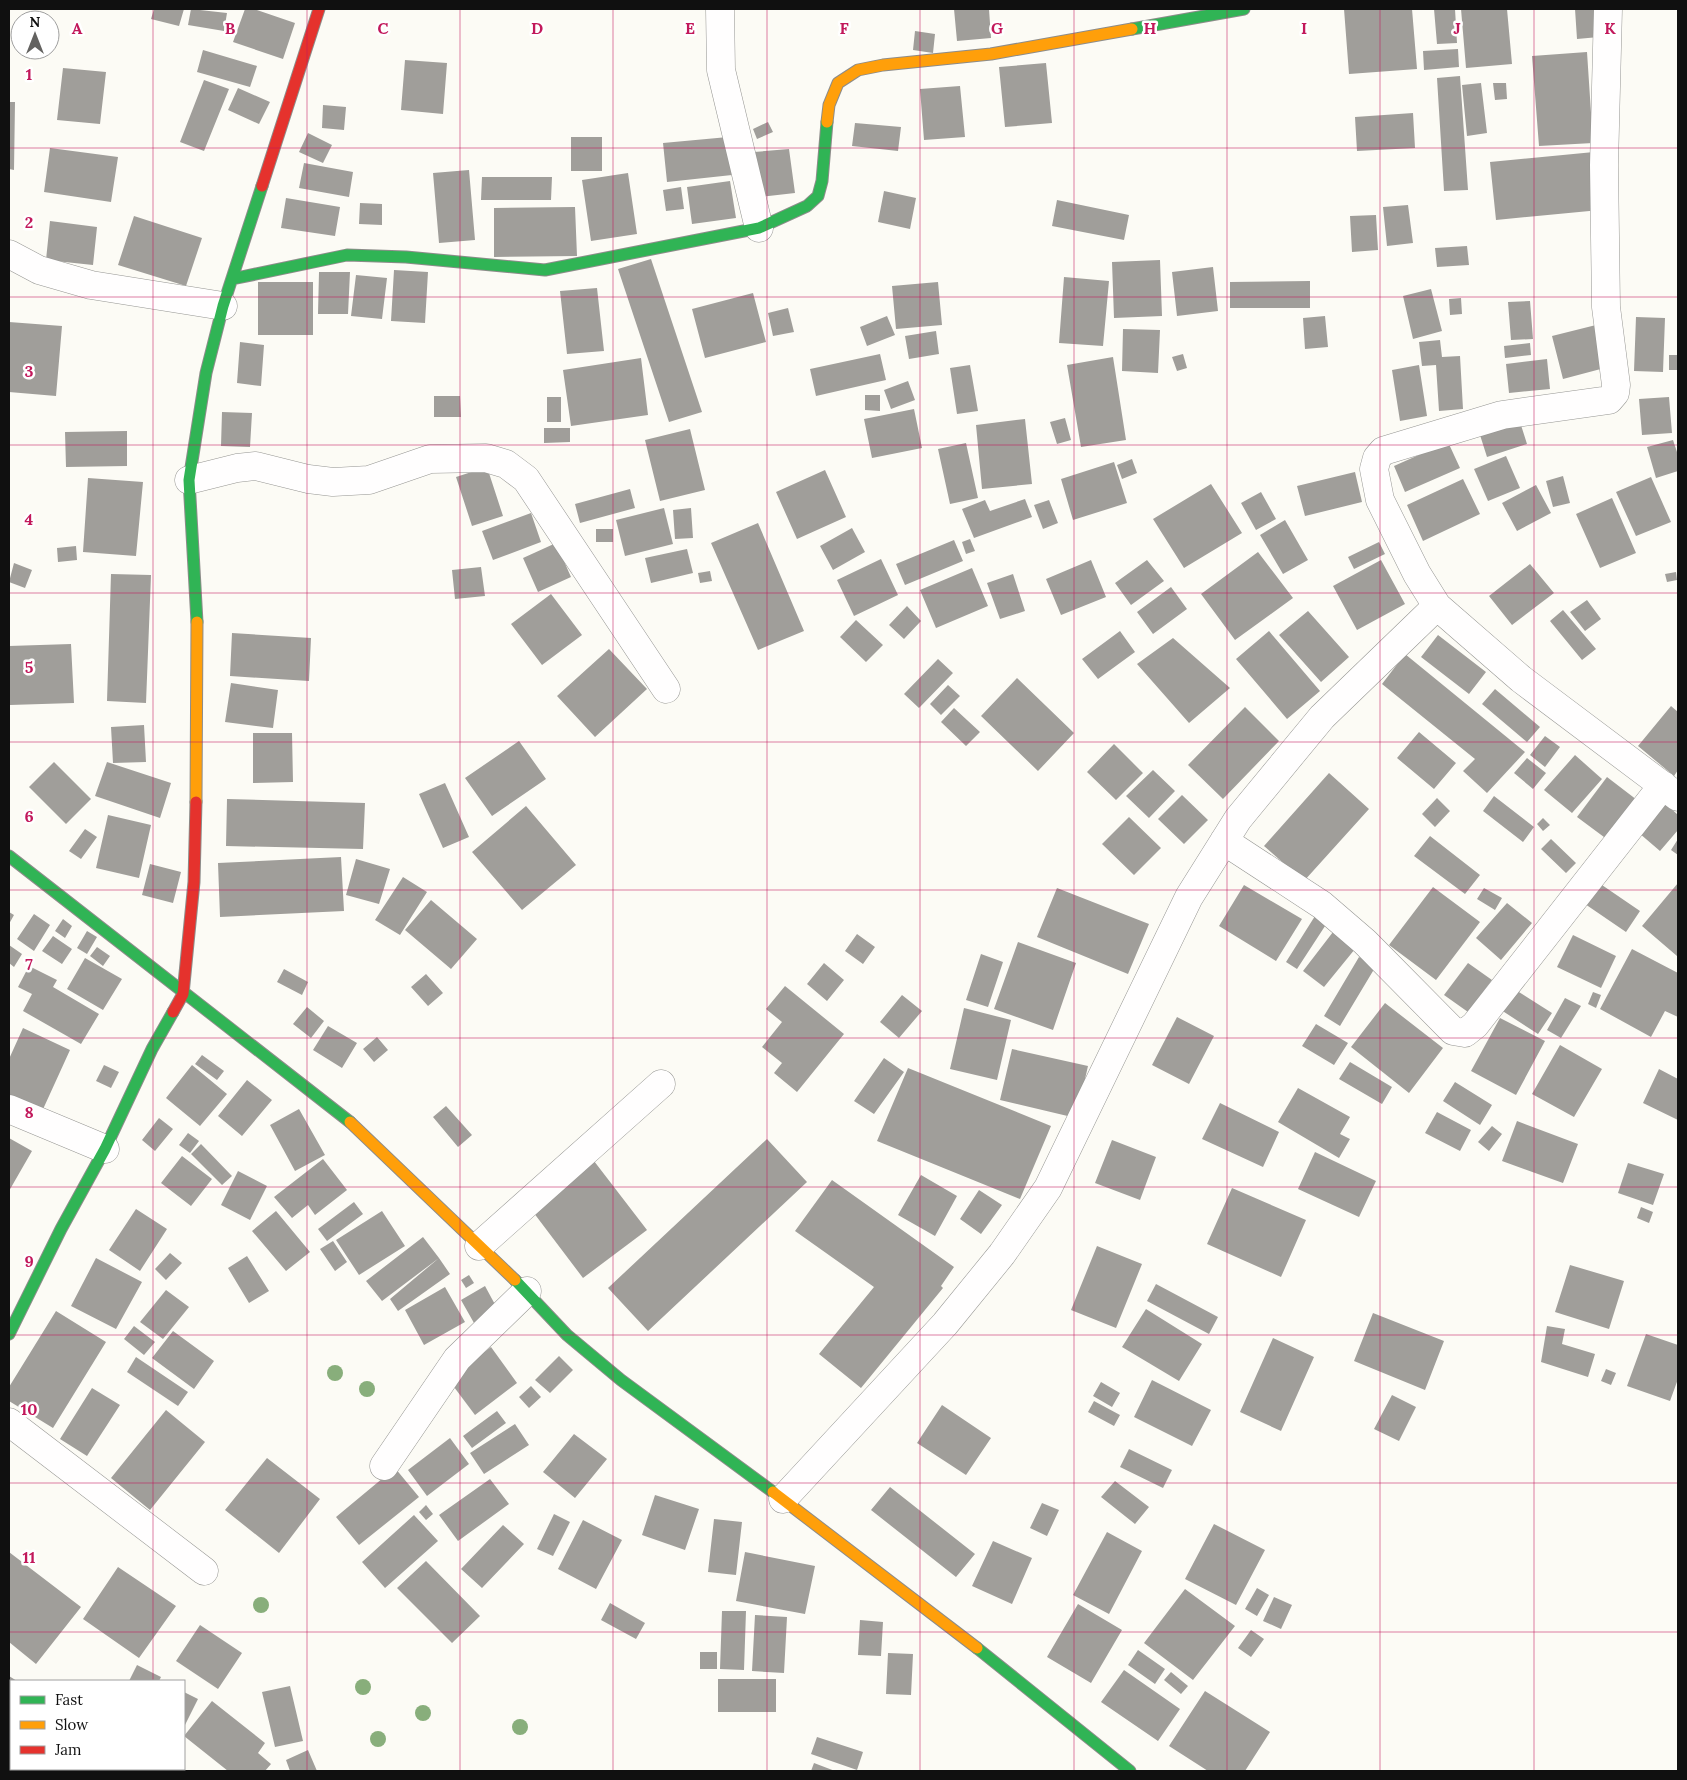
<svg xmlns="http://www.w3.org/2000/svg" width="1687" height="1780" font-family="Lora,serif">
<rect width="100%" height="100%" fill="#fcfbf5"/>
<path fill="#a09e9a" d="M154,9H184L179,26L151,19Z
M191,9L227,13L224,31L188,25Z
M245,9H254L295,23L283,59L233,42Z
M954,9H989L991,38L957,41Z
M1344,9H1412L1417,69L1349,74Z
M1434,9H1455L1457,43L1437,44Z
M1461,9H1507L1512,64L1466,68Z
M1575,9H1597L1599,37L1577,39Z
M915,31L935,34L933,53L913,50Z
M1458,49L1459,67L1424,70L1423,51Z
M203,50L257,66L250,87L197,72Z
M1587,52L1593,143L1539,146L1532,56Z
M405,60L447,63L443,114L401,110Z
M1046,63L1052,123L1005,127L999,67Z
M63,68L106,72L100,124L57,120Z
M1460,76L1468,190L1444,191L1437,78Z
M204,80L229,89L204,151L180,142Z
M1481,83L1487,133L1467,136L1462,85Z
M1493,83H1506L1507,99L1495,100Z
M960,86L965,137L924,140L920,89Z
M238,88L270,102L259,124L228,110Z
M9,102H15L14,170L9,169Z
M323,105L346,107L344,130L322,128Z
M1413,113L1415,148L1357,151L1355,117Z
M768,122L773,132L757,139L753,129Z
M855,123L901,127L898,151L852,146Z
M308,133L332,145L323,163L299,152Z
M571,137H602V171H571Z
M728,137L732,175L667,182L663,143Z
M50,148L118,157L111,202L44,192Z
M789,149L795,193L760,197L754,152Z
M1594,152L1600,210L1496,220L1490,162Z
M304,163L353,172L349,197L299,188Z
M469,170L475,240L439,243L433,173Z
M628,173L637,234L591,241L582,180Z
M482,177H552L551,200H481Z
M730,181L736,218L692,224L687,187Z
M681,187L684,209L666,211L663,190Z
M884,191L916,198L910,229L878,222Z
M286,198L340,207L335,236L281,228Z
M1057,200L1129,215L1124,240L1052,226Z
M360,203L382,204V225L359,224Z
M1408,205L1413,243L1387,246L1383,207Z
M575,207L577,256L494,257V208Z
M1376,215L1378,250L1352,252L1350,216Z
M134,216L202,238L186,286L118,265Z
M50,221L97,227L93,265L46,260Z
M1467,246L1469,265L1437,267L1435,248Z
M651,259L702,412L669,422L618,269Z
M1160,260L1162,316L1114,318L1112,262Z
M1213,267L1218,311L1177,316L1172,272Z
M394,270L428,272L425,323L391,321Z
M319,272H350L348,314H318Z
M356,275L387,278L382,319L351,316Z
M1064,277L1109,281L1103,346L1059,343Z
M1310,281V308H1230V282Z
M258,282H313V335H258Z
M938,282L942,325L896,329L892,286Z
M597,288L604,351L567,354L560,291Z
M1431,289L1442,331L1413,339L1403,296Z
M753,293L766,342L705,358L692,309Z
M1461,298L1462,314L1450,315L1449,299Z
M1530,301L1533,339L1511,340L1508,302Z
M788,308L794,332L773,336L768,313Z
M887,316L895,335L867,346L860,327Z
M1325,316L1328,347L1305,349L1303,318Z
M1636,317L1665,318L1663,372L1634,371Z
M9,322L62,326L56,396L9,392Z
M1600,324L1612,366L1563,379L1552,336Z
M1123,329L1160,330L1158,373L1122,371Z
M936,331L939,354L909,359L905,336Z
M1440,340L1442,357L1460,356L1463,409L1439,411L1436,365L1422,366L1419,342Z
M240,342L264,345L261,386L237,383Z
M1530,343L1531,355L1505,358L1504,346Z
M880,354L886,380L816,396L810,369Z
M1183,354L1187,368L1177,371L1172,357Z
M1669,355H1678V370H1669Z
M1113,357L1126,440L1081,447L1067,365Z
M641,358L648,415L571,426L563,370Z
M1547,359L1550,389L1509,393L1506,364Z
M970,365L978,411L957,414L950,368Z
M1419,365L1427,416L1400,421L1392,370Z
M908,381L915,400L891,409L884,390Z
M865,395H880V411L865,410Z
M434,396H460L461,417H434Z
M547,397H561V422H547Z
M1669,397L1672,433L1642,435L1639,399Z
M914,409L922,448L872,458L864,419Z
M222,412L252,413L250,447L221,446Z
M1065,418L1071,440L1057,444L1050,422Z
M1025,419L1032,484L982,489L976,425Z
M1520,422L1527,444L1487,457L1480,435Z
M544,428H570V442L544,443Z
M690,429L705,490L660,501L645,440Z
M127,431V466L66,467L65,432Z
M1673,440L1678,455V471L1656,478L1647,447Z
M1448,442L1460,468L1405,492L1394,466Z
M966,443L978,498L950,504L938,449Z
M1506,456L1520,488L1488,501L1474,469Z
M1132,459L1137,473L1122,479L1117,465Z
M1114,462L1127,503L1073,520L1061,479Z
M487,467L503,516L472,526L456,477Z
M825,470L846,517L797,539L776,492Z
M1355,472L1362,502L1305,516L1297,486Z
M1563,476L1570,503L1553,507L1546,481Z
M1651,477L1671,522L1636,536L1616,492Z
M88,478L143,482L136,556L83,552Z
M1463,479L1480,514L1423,541L1407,505Z
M1211,484L1242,533L1184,568L1153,519Z
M1536,485L1551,513L1517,531L1502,503Z
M630,489L635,508L580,523L575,504Z
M1261,492L1276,519L1256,530L1241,503Z
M1612,498L1636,553L1600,568L1576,514Z
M1025,499L1032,517L974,538L962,509L985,500L990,511Z
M1049,500L1058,523L1043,529L1034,505Z
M664,508L673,544L625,556L616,520Z
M691,508L693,538L675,539L673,510Z
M531,513L541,542L493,560L482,531Z
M1285,520L1308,560L1283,574L1260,535Z
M758,523L804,631L758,650L711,543Z
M852,528L865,552L833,570L820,546Z
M596,529H613V542H596Z
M970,539L975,551L966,554L962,542Z
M954,540L963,561L905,585L896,564Z
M1379,542L1385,554L1354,569L1348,557Z
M556,543L571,577L538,592L523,558Z
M76,546L77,560L58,562L57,548Z
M687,549L693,573L651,583L645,558Z
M1258,552L1293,598L1235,640L1201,594Z
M881,559L898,595L854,616L837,580Z
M1091,560L1106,597L1061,615L1046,579Z
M1147,560L1164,581L1131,605L1115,583Z
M1381,560L1405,604L1357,630L1333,586Z
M14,563L32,570L25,588L9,582Z
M1530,564L1554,593L1512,625L1489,596Z
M481,567L485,596L455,599L452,570Z
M972,568L988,606L936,628L920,590Z
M710,571L712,581L700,583L698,573Z
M1676,572L1677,580L1667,582L1665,574Z
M111,574L151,575L146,703L107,701Z
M1013,574L1025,611L1000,619L987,583Z
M1171,587L1187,609L1153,634L1137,612Z
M551,594L582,635L542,665L511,624Z
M1587,600L1601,619L1585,631L1570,612Z
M907,606L921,621L904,639L889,625Z
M1563,610L1596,649L1582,660L1550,621Z
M1308,611L1349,657L1321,682L1279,635Z
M856,620L883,645L866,662L840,637Z
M1120,631L1135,652L1098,679L1082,659Z
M1269,631L1320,691L1287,719L1236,659Z
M232,633L311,638L309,681L230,676Z
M1438,635L1486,672L1469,694L1421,657Z
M1173,638L1230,688L1189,723L1137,664Z
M71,644L74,703L10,705L9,646Z
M609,649L647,689L595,737L557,696Z
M1405,654L1525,752L1487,793L1463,771L1475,759L1382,684Z
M938,659L953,673L919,708L904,694Z
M1017,678L1074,733L1038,771L981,716Z
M231,683L278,690L273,728L225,722Z
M948,685L960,696L941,715L930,704Z
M1495,689L1540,727L1527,742L1482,704Z
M1671,706L1678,712V770L1674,776L1638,746Z
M1245,707L1279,741L1223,799L1188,765Z
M954,708L980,732L966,746L941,722Z
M144,725L146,762L113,763L111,727Z
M1419,732L1456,763L1434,789L1397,758Z
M253,733H292L293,782L253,783Z
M1545,736L1560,747L1545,767L1530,755Z
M519,741L546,779L492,816L465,778Z
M1114,744L1143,773L1116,800L1087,772Z
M1575,755L1602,779L1572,813L1544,790Z
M1527,758L1546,773L1533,789L1514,773Z
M54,762L91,799L66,824L29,787Z
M107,762L171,783L160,818L95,796Z
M1153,770L1175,791L1149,818L1126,796Z
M1329,773L1369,809L1304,881L1264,846Z
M1607,777L1637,800L1608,840L1577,817Z
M445,783L469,837L443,848L419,794Z
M1182,795L1208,820L1184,844L1158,819Z
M1494,796L1534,827L1523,842L1483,811Z
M1437,798L1450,811L1435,827L1422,814Z
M227,799L365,803L363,849L226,846Z
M1665,803L1678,815V830L1660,851L1639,833Z
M526,806L576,865L522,910L472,852Z
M108,815L151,825L139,878L96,868Z
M1129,817L1161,848L1134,875L1102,844Z
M1543,818L1550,825L1543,831L1537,824Z
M85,829L97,837L81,859L69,851Z
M1430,836L1480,875L1465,894L1414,856Z
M1551,839L1576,863L1566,873L1541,849Z
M1678,839V855L1671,850Z
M341,857L344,911L220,917L218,863Z
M356,859L390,869L379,904L346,895Z
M150,864L181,872L173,903L142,895Z
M403,877L427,892L400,935L375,920Z
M1599,883L1640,911L1626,932L1585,904Z
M1678,883V955L1677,956L1642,926Z
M1244,885L1302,919L1276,961L1219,926Z
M1433,887L1480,922L1436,980L1389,945Z
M1057,888L1149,924L1128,974L1037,937Z
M1484,888L1502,898L1495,910L1477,899Z
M431,900L477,939L451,969L405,930Z
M1507,903L1532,923L1501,960L1476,938Z
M9,912L14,915L9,924Z
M34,914L50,925L34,951L17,939Z
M1315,916L1327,923L1297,969L1286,962Z
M63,919L72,926L65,938L55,931Z
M87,931L97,937L87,954L77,948Z
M1333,932L1355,949L1324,987L1303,971Z
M857,934L875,947L863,964L845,951Z
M1573,935L1616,956L1601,988L1557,967Z
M53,936L72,949L62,964L42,951Z
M1018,942L1076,963L1053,1030L994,1009Z
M9,945L22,954L14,967L9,963Z
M97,947L110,956L103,966L90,956Z
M1632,949L1678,973V1017L1665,1011L1651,1037L1600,1009Z
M981,954L1003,962L988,1007L966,1000Z
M1359,957L1376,966L1340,1026L1324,1016Z
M85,958L122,979L103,1010L67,989Z
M824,963L844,980L827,1001L807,984Z
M1468,963L1492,980L1468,1012L1444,995Z
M29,966L57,980L53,987L99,1014L81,1044L23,1011L32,994L18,987Z
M284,969L308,982L302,995L277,982Z
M426,974L443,993L428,1006L411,987Z
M785,986L844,1034L797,1092L774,1073L782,1063L762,1047L782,1022L766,1009Z
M1511,987L1552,1013L1538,1034L1498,1008Z
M1593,992L1601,995L1596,1008L1588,1004Z
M902,995L922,1011L899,1038L880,1022Z
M1565,998L1581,1006L1561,1038L1547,1030Z
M1385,1003L1443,1048L1409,1093L1351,1047Z
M307,1007L324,1021L311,1038L293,1024Z
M964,1008L1011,1020L997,1080L950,1069Z
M1177,1017L1214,1036L1189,1084L1152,1065Z
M1500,1018L1545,1041L1516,1095L1471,1071Z
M1316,1024L1348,1043L1334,1065L1302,1046Z
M328,1026L357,1043L342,1068L313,1050Z
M23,1028L70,1050L39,1118L9,1104V1059Z
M377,1037L388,1050L374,1062L363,1049Z
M1560,1045L1602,1069L1574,1117L1532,1094Z
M1012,1049L1088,1066L1076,1118L1000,1100Z
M202,1055L224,1071L217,1080L195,1064Z
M884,1058L904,1072L874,1114L854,1101Z
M1350,1062L1392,1087L1382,1104L1339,1079Z
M104,1065L119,1072L111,1088L96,1081Z
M192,1065L227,1094L200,1126L166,1098Z
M908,1068L1051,1126L1020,1199L877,1141Z
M1659,1069L1678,1079V1120L1643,1103Z
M247,1080L272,1100L242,1136L218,1116Z
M1455,1082L1492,1105L1480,1125L1443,1101Z
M1298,1088L1350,1117L1340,1134L1350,1139L1339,1158L1278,1122Z
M1220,1103L1279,1132L1263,1167L1202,1139Z
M446,1106L472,1135L458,1147L433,1117Z
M299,1109L325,1155L295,1171L270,1125Z
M1437,1112L1471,1130L1460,1151L1425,1133Z
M159,1118L173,1129L155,1151L142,1140Z
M1517,1121L1578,1144L1563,1183L1502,1161Z
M1492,1126L1502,1134L1489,1151L1478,1142Z
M188,1133L199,1141L190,1153L179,1145Z
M9,1138L32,1151L9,1191Z
M767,1139L807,1182L648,1331L608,1288Z
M1112,1140L1156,1157L1140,1200L1095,1183Z
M201,1144L232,1176L222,1185L191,1154Z
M584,1148L647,1230L583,1278L521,1196Z
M1315,1152L1376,1181L1359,1217L1298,1189Z
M182,1156L212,1179L191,1206L161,1183Z
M323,1159L347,1190L315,1215L308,1205L292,1218L274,1197Z
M1628,1163L1664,1174L1653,1205L1618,1193Z
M238,1171L267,1186L250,1220L221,1205Z
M921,1175L957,1196L935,1236L898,1215Z
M832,1180L954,1267L941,1286L943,1288L861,1388L819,1354L874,1287L795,1231Z
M1232,1188L1306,1220L1281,1277L1207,1244Z
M979,1190L1002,1205L981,1234L960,1219Z
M354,1202L363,1214L327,1241L318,1229Z
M1641,1207L1653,1212L1649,1223L1637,1218Z
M136,1209L167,1229L140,1271L109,1250Z
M276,1211L310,1252L286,1271L252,1231Z
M382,1211L405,1246L359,1275L336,1240Z
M423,1237L439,1258L382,1301L366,1281Z
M333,1241L347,1262L335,1271L320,1249Z
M1097,1246L1142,1264L1116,1328L1071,1310Z
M170,1253L182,1263L166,1280L155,1269Z
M247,1256L269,1291L249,1303L228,1268Z
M96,1258L142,1282L116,1329L71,1306Z
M439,1258L450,1274L398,1311L390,1299Z
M1570,1265L1624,1281L1609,1329L1555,1312Z
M469,1275L474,1283L466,1288L461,1280Z
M1156,1284L1218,1317L1209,1334L1147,1301Z
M485,1286L498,1310L474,1323L461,1300Z
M445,1287L465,1322L424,1345L405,1310Z
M166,1290L189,1307L163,1339L140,1322Z
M1146,1309L1202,1344L1179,1381L1122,1347Z
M56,1311L106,1342L53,1428L9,1401V1387Z
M1373,1313L1444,1341L1425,1390L1354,1361Z
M134,1326L155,1342L144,1355L124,1339Z
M1547,1326L1565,1329L1562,1344L1595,1354L1588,1377L1541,1362Z
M173,1331L214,1361L194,1389L152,1358Z
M1646,1334L1678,1345V1379L1670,1401L1627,1386Z
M1273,1338L1314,1357L1281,1431L1240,1412Z
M491,1347L517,1383L475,1415L448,1379Z
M559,1356L573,1370L550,1393L535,1380Z
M136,1357L188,1392L178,1406L127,1372Z
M1606,1369L1616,1373L1611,1385L1601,1381Z
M1152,1380L1211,1410L1192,1446L1134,1417Z
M1101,1382L1120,1393L1112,1407L1093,1396Z
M531,1386L541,1397L529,1408L519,1397Z
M92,1388L120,1405L87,1456L60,1439Z
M1392,1395L1416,1407L1399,1441L1374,1429Z
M1094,1401L1120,1415L1114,1426L1088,1412Z
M942,1405L991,1438L966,1475L917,1443Z
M166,1410L205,1442L150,1510L111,1478Z
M497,1411L506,1423L472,1448L463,1436Z
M515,1424L529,1445L484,1474L470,1453Z
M574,1434L607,1459L575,1498L543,1472Z
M450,1438L469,1464L427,1496L408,1470Z
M1129,1449L1172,1470L1163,1488L1120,1467Z
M267,1458L320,1499L279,1553L225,1510Z
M395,1468L419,1497L359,1545L336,1517Z
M490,1479L509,1504L458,1541L439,1515Z
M1115,1481L1149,1507L1135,1524L1101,1497Z
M890,1487L975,1554L956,1577L871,1510Z
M655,1495L699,1509L685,1550L642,1535Z
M1042,1503L1059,1510L1047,1536L1030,1528Z
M426,1505L433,1514L426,1520L419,1512Z
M554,1514L570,1522L553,1556L537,1549Z
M414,1515L438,1541L385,1588L362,1562Z
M714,1519L742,1522L736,1575L708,1572Z
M583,1520L622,1540L596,1589L558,1569Z
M1214,1524L1265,1550L1236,1605L1185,1579Z
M503,1525L524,1544L482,1588L461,1569Z
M1107,1532L1142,1551L1109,1614L1073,1595Z
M993,1541L1032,1558L1012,1604L972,1586Z
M9,1552L81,1607L36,1664L9,1642Z
M745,1552L815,1566L805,1614L736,1601Z
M426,1561L480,1616L452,1643L397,1588Z
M118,1567L176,1606L139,1658L83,1619Z
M1257,1588L1269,1595L1257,1616L1245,1609Z
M1185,1589L1235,1626L1193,1680L1144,1643Z
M1274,1597L1292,1605L1281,1629L1263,1621Z
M610,1603L645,1623L636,1639L601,1620Z
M1078,1604L1122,1630L1091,1683L1047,1657Z
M722,1611H746L744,1670L720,1669Z
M755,1615L787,1617L784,1673L752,1671Z
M860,1620L883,1622L881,1656L858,1655Z
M200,1625L242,1653L218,1689L176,1661Z
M1251,1630L1264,1639L1251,1657L1238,1648Z
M1138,1650L1165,1669L1155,1684L1128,1665Z
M700,1652H717V1669H700Z
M888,1653L913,1654L911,1695L886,1694Z
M137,1665L161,1677L159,1681H129Z
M1124,1670L1180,1709L1158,1741L1101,1702Z
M1171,1672L1188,1686L1181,1694L1164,1680Z
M9,1676L17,1681H11L10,1714Z
M718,1679H776V1712H718Z
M290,1686L303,1741L275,1747L262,1692Z
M1205,1691L1270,1732L1245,1771H1208L1169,1746Z
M184,1692L198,1699L184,1727Z
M212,1701L265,1743L258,1753L271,1764L265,1771H228L184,1736Z
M817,1737L863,1752L857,1770L811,1754Z
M308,1750L317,1771H290L286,1760Z
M814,1763L835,1771H811Z
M51,1769H76L74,1771H54Z
M83,1769H97L101,1771H82Z"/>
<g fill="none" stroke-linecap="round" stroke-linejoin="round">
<g stroke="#969693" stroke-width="29">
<path id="street" d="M720,9L721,70L759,228
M1608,9L1604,165L1606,307L1616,385L1615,393L1609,400L1502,415L1383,451L1377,458L1374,469L1380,500L1417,574L1437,606L1521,679L1678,797
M9,254L39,270L91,285L223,306
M189,480L237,468L256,466L308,479L333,482L369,480L430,459L486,458L506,464L526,479L666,689
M1224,841L1322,905L1365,942L1453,1031L1465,1033L1475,1025L1663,785
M9,1109L105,1149
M479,1246L661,1084
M9,1422L204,1571
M384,1466L457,1359L527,1291
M783,1499L945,1324L1002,1254L1048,1188L1189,897L1238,819L1322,717L1437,606"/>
</g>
<g stroke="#8d8c8a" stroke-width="13">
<path id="fast" d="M1132,29L1244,9
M232,279L347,255L406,257L545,270L759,228L807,206L818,196L822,181L827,122
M197,622L189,480L206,373L223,306L262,186
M9,856L350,1122
M515,1280L567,1335L621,1380L773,1492
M9,1334L61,1229L105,1149L152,1049L173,1012
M977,1648L1130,1771"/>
</g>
<g stroke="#8d8c8a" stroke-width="13">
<path id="slow" d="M827,122L829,105L838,83L858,70L883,65L991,54L1132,29
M196,802L197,622
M350,1122L515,1280
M773,1492L977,1648"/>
</g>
<g stroke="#8d8c8a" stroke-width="13">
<path id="jam" d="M262,186L319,9
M173,1012L183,994L194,882L196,802"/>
</g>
<use href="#street" stroke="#fffefe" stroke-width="28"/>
<use href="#fast" stroke="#30b455" stroke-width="11"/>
<use href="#slow" stroke="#ff9f0a" stroke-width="11"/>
<use href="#jam" stroke="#e5322d" stroke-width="11"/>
</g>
<g fill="#88ae7b">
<circle cx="335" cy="1373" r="8"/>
<circle cx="367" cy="1389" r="8"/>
<circle cx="261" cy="1605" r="8"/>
<circle cx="363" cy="1687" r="8"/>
<circle cx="423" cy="1713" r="8"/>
<circle cx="520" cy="1727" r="8"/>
<circle cx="378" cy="1739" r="8"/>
</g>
<path fill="none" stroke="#c2185b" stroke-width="1" stroke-opacity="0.55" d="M153,9V1681M307,9V1771M460,9V1771M613,9V1771M767,9V1771M920,9V1771M1074,9V1771M1227,9V1771M1380,9V1771M1534,9V1771M9,148H1678M9,297H1678M9,445H1678M9,593H1678M9,742H1678M9,890H1678M9,1038H1678M9,1187H1678M9,1335H1678M9,1483H1678M9,1632H1678M153,1769V1771"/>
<g font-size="16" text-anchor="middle" font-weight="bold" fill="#c2185b" stroke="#fff" stroke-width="5" stroke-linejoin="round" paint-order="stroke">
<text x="77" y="34">A</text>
<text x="230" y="34">B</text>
<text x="383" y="34">C</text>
<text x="537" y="34">D</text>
<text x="690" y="34">E</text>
<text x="844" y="34">F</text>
<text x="997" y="34">G</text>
<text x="1150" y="34">H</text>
<text x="1304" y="34">I</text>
<text x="1457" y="34">J</text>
<text x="1610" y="34">K</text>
<text x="29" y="80">1</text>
<text x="29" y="228">2</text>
<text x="29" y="377">3</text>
<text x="29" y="525">4</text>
<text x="29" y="673">5</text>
<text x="29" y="822">6</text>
<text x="29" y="970">7</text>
<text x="29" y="1118">8</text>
<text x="29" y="1267">9</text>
<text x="29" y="1415">10</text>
<text x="29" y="1563">11</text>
</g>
<rect width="1687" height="1780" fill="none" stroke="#101010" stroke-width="20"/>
<rect x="10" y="1680" width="175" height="90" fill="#ffffff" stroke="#9f9f9f"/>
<rect x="20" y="1696" width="25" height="8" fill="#30b455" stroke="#9f9f9f"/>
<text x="55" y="1705" font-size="15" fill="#101010">Fast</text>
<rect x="20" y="1721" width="25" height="8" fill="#ff9f0a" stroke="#9f9f9f"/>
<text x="55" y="1730" font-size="15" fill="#101010">Slow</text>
<rect x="20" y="1746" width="25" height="8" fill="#e5322d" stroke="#9f9f9f"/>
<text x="55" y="1755" font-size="15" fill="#101010">Jam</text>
<g transform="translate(35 35)"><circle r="24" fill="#ffffff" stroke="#9f9f9f"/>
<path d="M0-4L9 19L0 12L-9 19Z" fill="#636260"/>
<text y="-8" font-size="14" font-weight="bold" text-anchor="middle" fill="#101010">N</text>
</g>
</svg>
